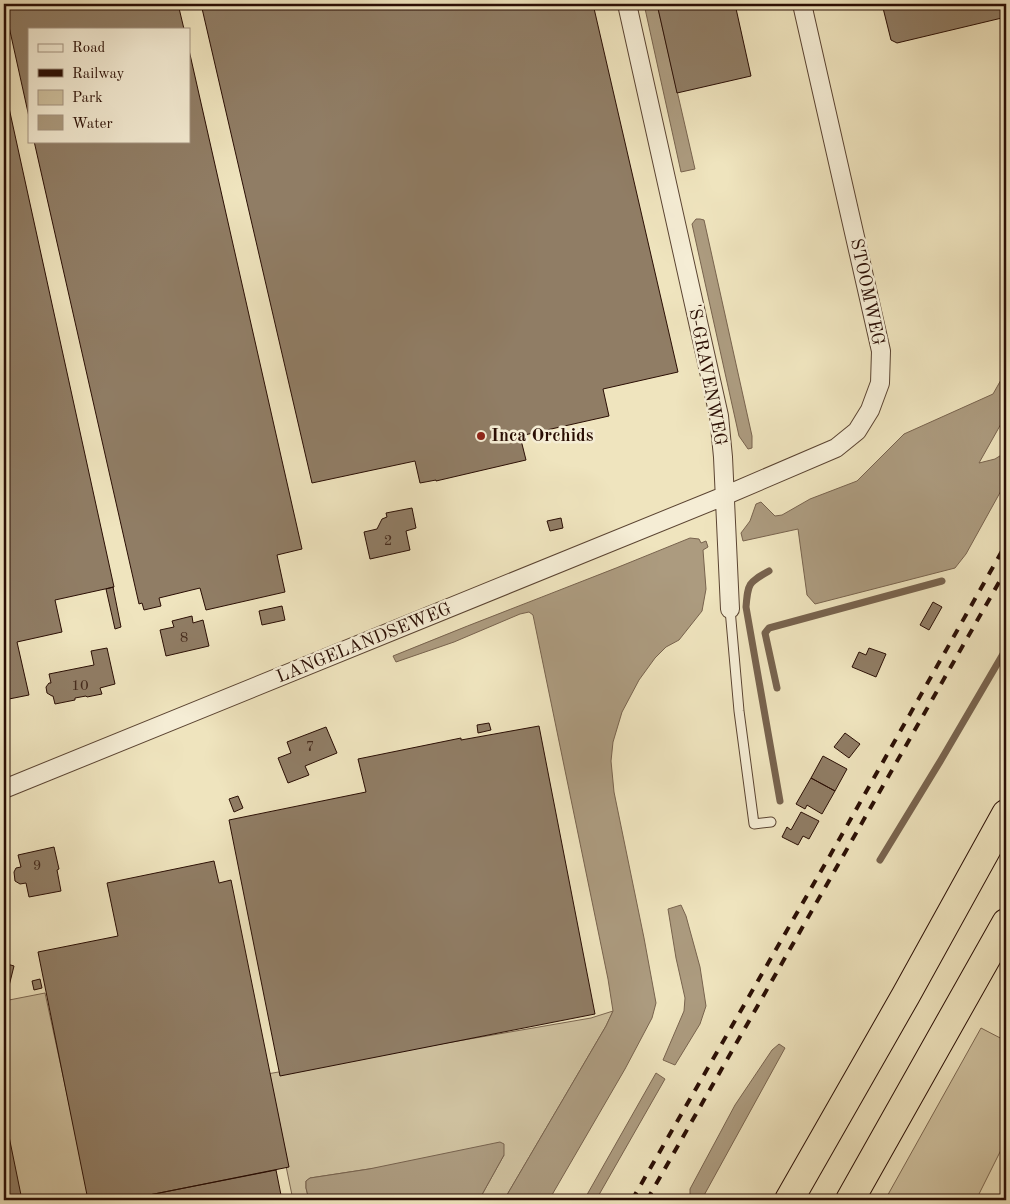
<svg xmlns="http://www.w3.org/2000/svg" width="1010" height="1204" font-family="'Old Standard TT',serif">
<rect width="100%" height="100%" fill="#efe4be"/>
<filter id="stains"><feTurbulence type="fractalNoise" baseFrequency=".004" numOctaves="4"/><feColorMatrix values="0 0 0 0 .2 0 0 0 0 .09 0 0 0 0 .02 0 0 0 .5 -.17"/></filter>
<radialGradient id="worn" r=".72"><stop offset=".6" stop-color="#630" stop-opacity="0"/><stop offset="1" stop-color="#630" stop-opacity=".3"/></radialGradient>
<path fill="#cec09e" stroke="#7c6751" d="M45,993L90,1200H15L4,1147V1001Z
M613,1011L606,1026L504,1200H479L504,1155L369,1169L310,1178L306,1181V1188L309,1200H293L267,1074L591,1018Z
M981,1028L1006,1041V1140L976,1200H885Z"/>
<path fill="#ac9b7f" stroke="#78634e" d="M644,4H657L695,169L681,172Z
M696,219H700L704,220L752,436V448L748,449L739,436L692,224Z
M1006,371V415L979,463L995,459L1006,452V476L1002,489L966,554L955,568L815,604L807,595L798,529L743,541L741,533L750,521L756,504L761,502L775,516L782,515L810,499L857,481L904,434L993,394Z
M690,538L699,539L701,543L706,541L708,547L703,550L706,589L702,611L679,640L666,647L655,658L639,680L622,712L613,742L611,761L614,792L644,938L656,1003L652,1018L625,1069L549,1200H504L606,1026L613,1011L608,979L533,615L529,612L520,614L454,642L396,662L393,656C492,615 592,579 690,538Z
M681,905L686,916L700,967L706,1006L700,1024L675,1065L663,1060L684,1011L685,998L676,958L668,909Z
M779,1044L785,1048L702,1199L690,1194V1189L735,1105L772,1050Z
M656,1073L665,1079L596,1200H584Z
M500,1142L504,1144V1155L479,1200H309L306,1188V1181L310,1178L369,1169Z"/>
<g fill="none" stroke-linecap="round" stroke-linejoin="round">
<path stroke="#78634e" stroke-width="7" d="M769,571C748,583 748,583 746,607L780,801
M777,688L765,633L769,628L942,581
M880,860L941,760L1006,649"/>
</g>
<path fill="#907d65" stroke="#2a0e04" d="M4,4H178L184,29H29V117Z
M201,4H593L678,372L603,389L609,416L520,436L526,460L436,481V480L420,483L415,461L312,483Z
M657,4H735L751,76L677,93Z
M882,4H1006V17L897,43L891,40Z
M189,50L302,549L277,555L285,592L206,610L200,588L159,598L161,606L144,610L142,603L139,604L34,141H189Z
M4,85L114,587L55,600L62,632L17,642L29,695L4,700Z
M412,508L416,528L406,531L410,550L370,559L364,532L377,529L382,519L387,517L386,513Z
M561,518L563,528L550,531L547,521Z
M113,587L121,627L115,629L106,589Z
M933,602L942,607L929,630L920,625Z
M282,606L285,620L262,625L259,611Z
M192,616L193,623L203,620L209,646L166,656L160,630L174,627L172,621Z
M107,648L115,684L100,688L102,694L87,697L86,696L75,698V700L55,704L53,696H52L47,693L46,687L49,683H51L49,674L94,665L91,651Z
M869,648L886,654L876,677L852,667L859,652L866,655Z
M489,723L491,730L478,733L477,725Z
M539,726L595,1014L280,1076L229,820L366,792L358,759L461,738V740Z
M326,727L337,753L305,766L309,775L288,783L278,758L291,753L287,742Z
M845,733L860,744L849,758L834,747Z
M823,756L847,769L835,791L811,778Z
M811,778L835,791L822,814L807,805L805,809L796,804Z
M238,796L243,808L234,812L229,799Z
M801,812L819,821L809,839L803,836L798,845L782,837L787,827L791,830Z
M54,847L59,869L57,870L61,891L29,897L26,883L20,884L15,881L14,872L16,868L21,867L18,855Z
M214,861L219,883L231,880L289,1167L124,1200H88L38,952L118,936L107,883Z
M4,963L14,966L8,990L4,989Z
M40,979L42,988L34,990L32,981Z
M4,1112L22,1200H4Z
M276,1170L282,1200H124Z"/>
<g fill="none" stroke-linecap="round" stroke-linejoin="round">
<g stroke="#5b4432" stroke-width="11">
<path id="lane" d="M730,609L739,711L754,824L771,822"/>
</g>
<g stroke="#5b4432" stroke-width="20">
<path id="street" d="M627,4L719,416L723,457L730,609
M4,789L724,496L836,448L857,431L870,410L880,383L881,351L802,4"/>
</g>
<g stroke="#2a0e04" stroke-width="30">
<path id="highway" d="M789,1200L906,995L1006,814
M850,1200L1006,923"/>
</g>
<use href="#lane" stroke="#f5edd5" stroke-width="9"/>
<use href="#street" stroke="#f5edd5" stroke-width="18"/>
<use href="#highway" stroke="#efe4be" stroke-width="28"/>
<path stroke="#2a0e04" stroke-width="4" stroke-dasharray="9 9" stroke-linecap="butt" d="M632,1200L840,838L1006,544
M647,1200L1006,570"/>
</g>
<circle fill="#8f2418" stroke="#f5edd5" stroke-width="2" cx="481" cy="436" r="5"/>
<g text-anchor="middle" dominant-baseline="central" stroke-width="5" stroke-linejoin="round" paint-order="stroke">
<g font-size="15" fill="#442a1c">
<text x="388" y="541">2</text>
<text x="184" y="638">8</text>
<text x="80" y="686">10</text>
<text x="310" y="747">7</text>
<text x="37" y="866">9</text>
</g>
<g font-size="18" fill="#2a0e04" stroke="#f5edd5">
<text transform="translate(867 292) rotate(78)">STOOMWEG</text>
<text transform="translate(707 375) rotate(79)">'S-GRAVENWEG</text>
<text transform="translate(364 643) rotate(-22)">LANGELANDSEWEG</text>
</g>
<g font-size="18" font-weight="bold" fill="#2a0e04" stroke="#f5edd5" text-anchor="start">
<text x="491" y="436">Inca Orchids</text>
</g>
</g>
<rect width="1010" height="1204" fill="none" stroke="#efe4be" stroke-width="20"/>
<rect x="5" y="5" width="1000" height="1194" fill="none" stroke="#2a0e04" stroke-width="2.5"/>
<rect x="10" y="10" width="990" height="1184" fill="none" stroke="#2a0e04"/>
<rect x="28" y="28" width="162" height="115" fill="#f5edd5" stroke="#a49481"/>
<rect x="38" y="44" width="25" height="8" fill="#f5edd5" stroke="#a49481"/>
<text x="72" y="52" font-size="15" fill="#2a0e04">Road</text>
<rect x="38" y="69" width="25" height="8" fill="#2a0e04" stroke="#a49481"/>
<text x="72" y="78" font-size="15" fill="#2a0e04">Railway</text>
<rect x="38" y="90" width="25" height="15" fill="#cec09e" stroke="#a49481"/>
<text x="72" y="102" font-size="15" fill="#2a0e04">Park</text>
<rect x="38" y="115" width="25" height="15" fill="#ac9b7f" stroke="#a49481"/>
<text x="72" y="128" font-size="15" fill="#2a0e04">Water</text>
<rect width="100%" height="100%" filter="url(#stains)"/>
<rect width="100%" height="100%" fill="url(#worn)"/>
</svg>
